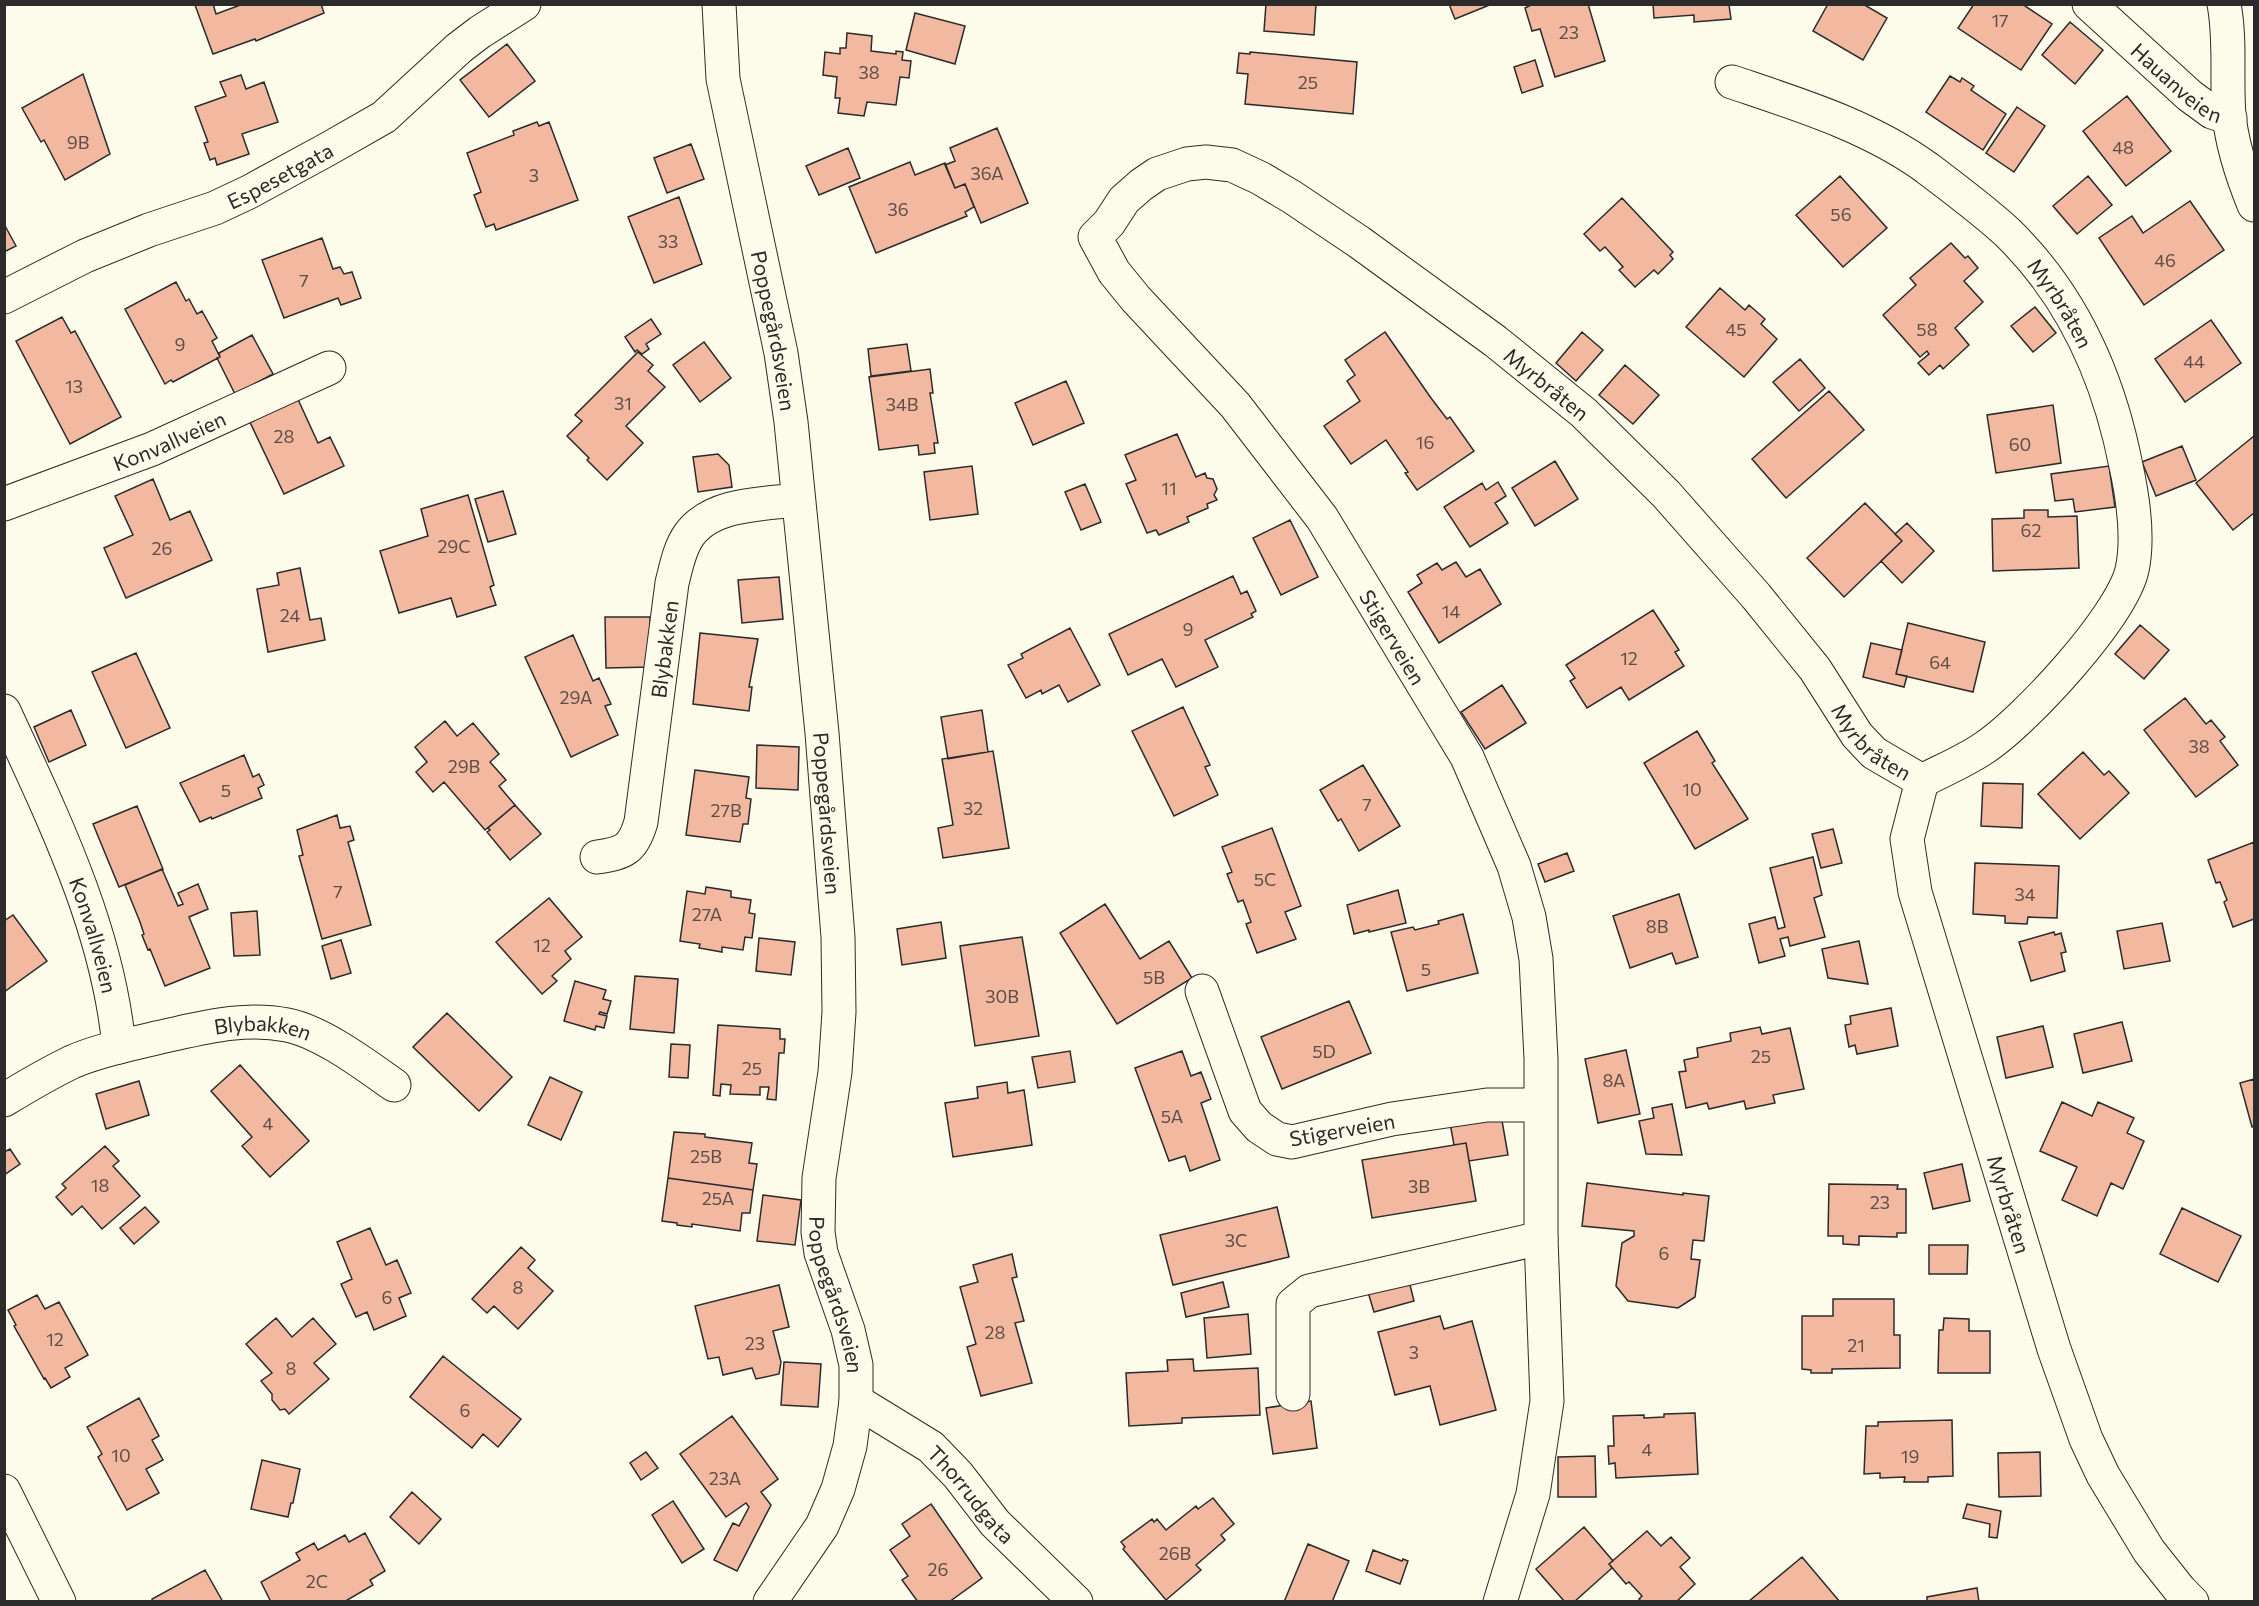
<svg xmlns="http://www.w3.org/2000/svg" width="2259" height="1606" font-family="Commissioner,sans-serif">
<rect width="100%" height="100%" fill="#fdfbea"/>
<path fill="#f2b8a0" stroke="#2b2b2b" stroke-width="1.5" d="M213,4L216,14L243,4H321L324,13L256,41L255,39L213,54L195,5Z
M1266,4H1316L1314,35L1264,31Z
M1449,4H1492L1455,19Z
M1533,4H1588L1605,61L1555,77L1540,29L1532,31L1525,8Z
M1653,4H1732V5H1729L1731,19L1694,22V15L1654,18Z
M1828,4H1863L1887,18L1863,60L1813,31Z
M1974,4H2022L2052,24L2021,70L1958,28Z
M915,13L965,26L955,64L906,50Z
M2070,22L2103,50L2075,84L2042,55Z
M847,33L872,36L871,51L896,54V51L903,52L902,60L911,61L909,78L900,77L896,105L867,102L864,116L838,113L840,98H835L837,77L823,75L825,52L840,54V48H846Z
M507,44L535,81L489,117L460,80Z
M1250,52L1357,62L1353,114L1245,104L1248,74L1237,73L1239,53L1250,54Z
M1535,60L1543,86L1522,93L1514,67Z
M83,74L110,154L65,180L44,140L41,142L22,108Z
M241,75L246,89L264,82L278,122L242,134L249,154L217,165L215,158L210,160L204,143L208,142L195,107L226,96L220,82Z
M1950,76L1960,82L1962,78L1974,86L1971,90L2006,114L1983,150L1926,112Z
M2127,96L2171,151L2126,186L2083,131Z
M2017,107L2045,126L2014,172L1986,153Z
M537,122L539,126L549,122L578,200L496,230L494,224L486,227L474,195L481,192L467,153L514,135L513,131Z
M997,128L1028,203L981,223L965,184L955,188L945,165L955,161L950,148Z
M691,144L704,179L667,193L654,158Z
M848,148L860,178L819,195L806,166Z
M910,162L915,175L945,163L955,188L965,184L974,207L965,212L967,216L876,253L849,187Z
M1840,176L1887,228L1843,267L1796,215Z
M2088,176L2112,205L2077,234L2053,206Z
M679,197L702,264L654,283L628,217Z
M1622,198L1673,252L1670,255L1673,259L1658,274L1654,270L1635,287L1619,270L1623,267L1605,247L1600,251L1584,234Z
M2190,201L2224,250L2144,305L2099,238L2132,216L2143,233Z
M4,224L16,246L4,252Z
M322,238L333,269L340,267L344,274L352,272L361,298L341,305L338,298L284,318L262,260Z
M1951,243L1965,258L1968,256L1978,268L1964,281L1983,302L1955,328L1969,345L1943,369L1940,365L1929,375L1918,363L1929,354L1927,351L1920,357L1883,315L1916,285L1910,278Z
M176,282L186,301L189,299L197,314L202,311L217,338L212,341L220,357L173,382L171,380L165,384L125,309Z
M1720,288L1745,310L1749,305L1765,319L1761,324L1777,339L1744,377L1686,327Z
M2035,307L2056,333L2033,352L2011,326Z
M62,317L71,333L75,331L121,417L70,444L16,341Z
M651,319L661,334L646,344L649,349L642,354L637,350L635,352L625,337Z
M2211,320L2241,363L2185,402L2155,359Z
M1385,332L1431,398L1447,419L1450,417L1474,451L1417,490L1405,473L1408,472L1386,440L1351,464L1324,426L1360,401L1347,381L1355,375L1345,360Z
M1582,332L1603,350L1576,381L1556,363Z
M252,335L273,374L235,394L217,358L220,357L219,353Z
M704,342L731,378L700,402L673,365Z
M907,344L911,371L871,376L868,349Z
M638,352L653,365L648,371L665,387L626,426L643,443L607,480L587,460L589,458L567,436L582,421L575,415Z
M1800,359L1825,388L1799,411L1773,382Z
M1625,365L1659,395L1633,424L1599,395Z
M930,369L933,393H930L938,443H934L935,453L919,455L918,445L879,450L869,377Z
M1066,381L1084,423L1033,445L1015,403Z
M1829,391L1864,430L1786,498L1752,459Z
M296,395L318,443L330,437L344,466L284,494L248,418Z
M2053,405L2061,463L1996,473L1987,415Z
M1177,434L1196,477L1205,473L1207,478L1213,479L1217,489L1214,495L1217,500L1207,504L1208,508L1187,517L1189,522L1159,535L1156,530L1147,533L1126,484L1136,480L1125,455Z
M2254,436V513L2233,530L2196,483Z
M2182,446L2196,480L2156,496L2142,462Z
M718,454L729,465L732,487L698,492L693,457Z
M1555,461L1578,499L1535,526L1512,488Z
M972,466L978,514L930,520L924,472Z
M2109,466L2115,507L2075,512L2073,499L2055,501L2051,474Z
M153,479L170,520L190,511L212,560L126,598L104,548L133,535L115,496Z
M1498,482L1506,496L1495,503L1508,523L1470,547L1444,507L1482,483L1486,490Z
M1085,484L1101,522L1081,530L1065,492Z
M503,491L516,534L488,542L475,499Z
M468,495L494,585L490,587L496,605L457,617L451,598L399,613L380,551L428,536L421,509Z
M1865,503L1902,541L1844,597L1807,558Z
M2024,510H2048V517L2077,516L2079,568L1993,571L1992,519L2024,518Z
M1290,520L1318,577L1281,595L1253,538Z
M1907,523L1934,551L1902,583L1881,561L1902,541L1895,534Z
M1456,562L1466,577L1480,569L1501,604L1439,643L1408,592L1422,583L1417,575L1437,563L1442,570Z
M300,568L310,620L321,618L325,640L268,652L257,589L279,585L277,573Z
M1233,576L1241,594L1247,591L1256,611L1251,614L1253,617L1205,640L1218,667L1176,687L1162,659L1128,675L1109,634Z
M779,577L783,619L742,623L738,580Z
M1653,610L1679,650L1675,652L1684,666L1629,700L1621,687L1587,708L1570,681L1575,678L1566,665Z
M605,617H650L651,667L606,668Z
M1908,623L1985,642L1973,692L1896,674Z
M2140,625L2169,650L2144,679L2115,654Z
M1070,628L1100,685L1068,702L1059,685L1042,694L1041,690L1026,698L1008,665L1023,658L1021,654Z
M700,633L758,639L749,687H752L749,711L693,704Z
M573,635L593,681L599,678L611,704L605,706L618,735L571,757L525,657Z
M1871,643L1902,650L1896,674L1907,676L1904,687L1863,677Z
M136,653L170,728L126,748L92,672Z
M1502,685L1526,723L1485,749L1461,712Z
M2185,698L2206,724L2211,720L2225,737L2220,741L2238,765L2196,797L2144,730Z
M1183,707L1210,765L1205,767L1218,795L1174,816L1132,731Z
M71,710L86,745L49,762L34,727Z
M982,710L988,752L948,759L941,717Z
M445,721L457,736L473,723L499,754L490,762L506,780L499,786L515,805L485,830L444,782L433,792L416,772L427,762L415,747Z
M1697,731L1715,761L1712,763L1748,819L1695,849L1644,763Z
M757,745L799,747L798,790L756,788Z
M993,751L1009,848L943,858L938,828L953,825L942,759Z
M2083,752L2104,775L2109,771L2129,793L2080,839L2038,794Z
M244,755L253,777L259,774L264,785L258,788L262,798L212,819L211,817L200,822L180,783Z
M1363,765L1400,826L1359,851L1341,819L1338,821L1320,790Z
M695,770L749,777L746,798L751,799L748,824H743L740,842L686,835Z
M1983,783L2023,784L2022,828L1981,826Z
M515,805L541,834L510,860L487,832L490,830L488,828Z
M137,806L163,869L119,887L93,824Z
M337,815L340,828L350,826L354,840L348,842L371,925L322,939L299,856L303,855L297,830Z
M1272,828L1301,906L1285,912L1296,939L1257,953L1246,924L1251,922L1243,900L1238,902L1227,874L1232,872L1222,847Z
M1833,829L1842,863L1821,868L1812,834Z
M2254,842V919L2233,927L2224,902L2227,900L2220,882L2216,883L2208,860Z
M1567,853L1574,871L1545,882L1538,864Z
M1813,857L1822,895L1814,898L1825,937L1790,946L1788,937L1780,939L1785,956L1759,963L1749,924L1775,917L1778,929L1785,927L1770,868Z
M1975,863L2059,866L2057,918L2028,917L2027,924L2005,923V916L1973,914Z
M162,869L178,906L183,904L178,893L198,884L208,909L189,917L210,968L165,986L150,949L148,950L142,935L144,934L140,922L125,885Z
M706,887L731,891V897L751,900L749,913L755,914L752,938L745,937L743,950L722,947V952L699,948L700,944L680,941L687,891L705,894Z
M1398,890L1406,923L1369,932V930L1354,934L1347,905Z
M1679,894L1698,957L1676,964L1672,953L1630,968L1613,916Z
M549,898L582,937L565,951L571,959L552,976L557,981L542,994L496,942Z
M1105,904L1140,959L1169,941L1192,978L1117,1024L1060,933Z
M257,911L260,955L234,956L231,913Z
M1463,914L1478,973L1407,991L1391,932L1413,927L1415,930L1439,924L1438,921Z
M13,915L47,961L4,992V921Z
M941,922L946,958L902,965L897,929Z
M2162,923L2170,961L2124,969L2117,931Z
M2054,932L2055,935L2061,933L2066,952L2061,953L2065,971L2031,981L2019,942Z
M1022,937L1039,1036L975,1046L960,946Z
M759,938L795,942L791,975L756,971Z
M341,940L351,973L331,979L322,946Z
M1859,941L1868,984L1828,978L1822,949Z
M635,976L678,979L674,1033L630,1029Z
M575,981L606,990L603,999L611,1001L607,1014L600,1012L599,1014L607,1016L604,1028L596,1026L595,1030L564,1021Z
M1349,1001L1371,1053L1282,1089L1261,1037Z
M1891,1008L1898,1046L1857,1054L1855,1045L1849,1047L1845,1025L1851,1024L1850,1016Z
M447,1013L512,1077L479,1111L413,1047Z
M2122,1022L2132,1061L2083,1073L2074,1034Z
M718,1025L780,1029V1039H785L784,1053H779L776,1100L767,1099L769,1087H760V1095L730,1094L731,1085L721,1084L720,1096L713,1095Z
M2043,1026L2053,1067L2006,1078L1997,1037Z
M1760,1027L1762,1034L1790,1028L1804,1089L1773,1095L1775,1103L1746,1109L1744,1101L1709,1109L1707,1103L1686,1108L1679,1072L1686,1071L1684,1060L1698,1057L1697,1048L1731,1041L1730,1033Z
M671,1044L690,1045L688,1078L669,1077Z
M1626,1050L1640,1114L1598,1123L1585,1059Z
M1070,1051L1075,1082L1038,1088L1032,1057Z
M1182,1051L1191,1076L1201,1072L1211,1099L1201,1103L1220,1160L1190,1171L1185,1156L1169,1161L1135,1068Z
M240,1065L309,1141L270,1177L242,1146L252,1137L211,1091Z
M550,1077L582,1092L561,1140L528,1125Z
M2254,1079V1126L2252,1127L2240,1083Z
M139,1081L149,1115L106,1129L96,1094Z
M1007,1082L1008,1093L1024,1090L1032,1145L953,1157L945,1103L978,1098L977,1087Z
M2062,1102L2092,1116L2098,1102L2134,1118L2127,1133L2144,1141L2123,1189L2111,1183L2097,1216L2062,1200L2077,1167L2040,1151Z
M1672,1104L1682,1155L1646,1154L1639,1121L1654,1118L1652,1108Z
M1501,1115L1508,1155L1469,1161L1466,1143L1454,1145L1450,1123Z
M674,1132L705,1134V1137L752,1143L749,1163L757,1164L753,1190L668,1178Z
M1466,1143L1476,1201L1372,1218L1362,1160Z
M105,1146L119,1161L113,1166L140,1196L102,1229L82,1206L72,1215L56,1197L66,1188L62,1184Z
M10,1149L20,1164L4,1175V1152Z
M1962,1164L1970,1201L1933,1209L1924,1173Z
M668,1178L753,1190L750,1213H742L740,1231L692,1224V1227L677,1225V1223L662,1221Z
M1587,1183L1683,1195V1193L1709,1196L1704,1241L1693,1240L1691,1259L1700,1260L1695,1297L1678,1308L1628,1301L1616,1286L1622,1243L1634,1236V1231L1582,1226Z
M1829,1184L1898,1185L1897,1189H1906V1233H1897V1237L1859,1236V1245L1843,1244V1236H1828Z
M763,1195L801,1200L795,1245L757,1241Z
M145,1207L159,1222L134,1244L120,1228Z
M1277,1207L1289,1257L1173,1285L1160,1235Z
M2182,1208L2241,1236L2218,1282L2160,1254Z
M370,1228L386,1265L397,1260L411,1293L399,1298L406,1316L374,1330L367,1312L356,1317L341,1284L352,1279L337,1242Z
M1929,1245H1968L1967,1274H1929Z
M521,1247L535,1260L528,1268L553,1291L518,1329L494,1306L487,1313L472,1299Z
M1012,1254L1017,1277L1012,1278L1024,1321L1015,1323L1032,1383L981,1396L967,1347L976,1344L960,1287L978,1282L973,1265Z
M1409,1281L1414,1301L1374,1312L1368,1292Z
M1223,1282L1229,1307L1186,1317L1181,1293Z
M779,1285L789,1327L773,1331L781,1362L779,1374L756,1379L752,1368L723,1375L719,1357L708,1359L695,1306Z
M37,1295L45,1309L59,1302L88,1355L65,1368L70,1377L51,1388L45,1378L44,1379L14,1326L16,1325L8,1310Z
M1833,1299H1894V1335H1900V1368L1832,1369V1373H1811V1370L1802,1369V1316H1833Z
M1248,1314L1251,1354L1207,1358L1204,1318Z
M1440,1316L1444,1329L1472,1321L1496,1410L1440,1425L1430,1386L1395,1395L1378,1332Z
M276,1318L292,1337L313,1318L336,1344L314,1363L329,1379L289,1414L285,1409L280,1410L272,1400V1394L261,1381L272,1373L246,1344Z
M1944,1318L1969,1319V1331H1990V1373H1938L1939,1330H1943Z
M443,1356L521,1419L498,1447L483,1434L472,1448L410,1397Z
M1193,1359L1194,1371L1258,1368L1260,1415L1182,1418V1423L1129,1426L1126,1373L1168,1371L1167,1360Z
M784,1362L821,1364L818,1407L781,1405Z
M139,1398L159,1436L152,1440L163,1460L146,1469L159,1493L127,1510L98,1457L102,1454L87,1427Z
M1311,1401L1317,1448L1273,1454L1266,1408Z
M1695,1413L1698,1474L1616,1478L1615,1463L1609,1464L1608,1446H1614L1613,1416L1644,1415V1418L1664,1417V1414Z
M732,1416L778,1479L761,1492L771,1505L737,1571L714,1560L733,1523L739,1526L749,1507L746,1503L726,1517L680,1454Z
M1952,1420L1953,1476L1928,1477V1482H1904L1905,1477L1880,1478V1473L1864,1474L1866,1426H1878V1422Z
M646,1452L658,1468L641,1480L630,1463Z
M2040,1452L2041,1496L1999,1497L1998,1453Z
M1595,1456L1596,1497H1558V1457Z
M262,1460L300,1469L293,1503H291L288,1517L251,1509Z
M412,1492L441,1519L419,1544L390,1517Z
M1213,1498L1234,1524L1221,1535L1225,1540L1196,1565L1201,1570L1166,1600L1123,1549L1125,1547L1121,1542L1152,1519L1154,1522L1157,1519L1166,1530L1196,1506L1198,1509Z
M673,1501L704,1549L682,1563L652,1515Z
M931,1504L982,1578L949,1602H918L902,1580L908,1576L890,1550L910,1536L902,1524Z
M1967,1504L2001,1511L1997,1538L1989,1537L1990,1524L1963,1518Z
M1584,1527L1613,1561L1609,1564L1612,1568L1574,1602H1565L1536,1569Z
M1647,1531L1661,1546L1671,1537L1690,1558L1680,1567L1695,1584L1676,1602H1642L1639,1599L1642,1596L1629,1582L1626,1584L1609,1564Z
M365,1533L385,1571L370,1580L373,1585L344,1602H271L261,1582L300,1560L296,1553L314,1543L318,1550L345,1535L349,1542Z
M1308,1544L1349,1561L1332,1602H1284Z
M1373,1550L1402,1561L1403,1559L1408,1561L1400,1584L1366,1571Z
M1802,1557L1840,1602H1748Z
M205,1570L223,1602H153L152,1599Z
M1977,1588L1979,1602H1927V1597Z"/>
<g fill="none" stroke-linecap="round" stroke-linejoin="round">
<g stroke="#2b2b2b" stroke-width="35">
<g id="minor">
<path id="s1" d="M719,4L723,79L781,353L791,422L822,733L838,937L839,1012L835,1072L819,1178L818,1232L821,1253L848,1330L856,1365V1401L850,1446L838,1489L822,1526L770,1602"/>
<path id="s2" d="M2089,4L2190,96L2212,112L2230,118"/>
<path d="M2224,4C2231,41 2226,78 2229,115C2232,145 2243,178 2254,205"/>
<path id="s3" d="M1732,82C1800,105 1869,126 1927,168C1952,187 1987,213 2009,234C2073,297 2109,379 2126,466C2133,498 2139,538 2132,570C2121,617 2025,721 1984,748C1965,761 1943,770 1922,781L1907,839L1915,892L2054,1349L2086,1439L2103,1475L2149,1551L2180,1590L2192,1602"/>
<path id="s4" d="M4,297L85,256L149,230L215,208L249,192L328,149L384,117L459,48L480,32L524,4"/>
<path id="s5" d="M4,504L152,449L329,368"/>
<path id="s6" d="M4,711C53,818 108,928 119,1047"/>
<path id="s7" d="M597,857C625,853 633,849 641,822L672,583C676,568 679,549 689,535C712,503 763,504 798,500"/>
<path d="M1202,991L1245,1111L1259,1127L1277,1139L1292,1142L1392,1119L1487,1105H1540"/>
<path id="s8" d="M4,1100C27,1086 49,1073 72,1062C99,1050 128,1045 156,1038C199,1029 242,1016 287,1025C322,1032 364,1064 394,1085"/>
<path d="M1293,1394V1304L1309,1291L1541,1238"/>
<path id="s9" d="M856,1401L931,1447L958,1475L995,1523L1076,1602"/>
<path d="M4,1491L59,1602"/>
<path id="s10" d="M1500,1602L1533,1494L1547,1401L1541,1238V1059L1536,959L1529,917L1514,866L1467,757L1322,518L1235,405L1136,299L1114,272L1095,237L1109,223L1124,200L1141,185L1157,174L1187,164L1206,162L1232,165L1260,178L1292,197L1359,242L1495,341L1584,413L1666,494L1756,596L1815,669L1857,735L1874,753L1922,781"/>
</g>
</g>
<use href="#minor" stroke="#fdfbea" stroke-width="33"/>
</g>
<g text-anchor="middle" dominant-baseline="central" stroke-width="4.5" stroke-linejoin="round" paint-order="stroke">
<g font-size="18" fill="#5d4e48">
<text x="2000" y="20">17</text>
<text x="1569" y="32">23</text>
<text x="869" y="72">38</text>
<text x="1308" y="82">25</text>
<text x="78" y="142">9B</text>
<text x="2123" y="147">48</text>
<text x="987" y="173">36A</text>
<text x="534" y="175">3</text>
<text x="898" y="209">36</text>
<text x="1841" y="214">56</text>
<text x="668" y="241">33</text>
<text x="2165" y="260">46</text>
<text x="304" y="280">7</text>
<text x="1736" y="329">45</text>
<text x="1927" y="329">58</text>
<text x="180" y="344">9</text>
<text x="2194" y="361">44</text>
<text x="74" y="386">13</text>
<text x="623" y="403">31</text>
<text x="902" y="404">34B</text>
<text x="284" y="436">28</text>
<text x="1425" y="442">16</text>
<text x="2020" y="444">60</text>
<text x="1169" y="488">11</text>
<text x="2031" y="530">62</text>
<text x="454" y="546">29C</text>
<text x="162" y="548">26</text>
<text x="1451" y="611">14</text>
<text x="290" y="615">24</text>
<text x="1188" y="629">9</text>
<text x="1629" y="658">12</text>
<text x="1940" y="662">64</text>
<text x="576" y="697">29A</text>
<text x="2199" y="746">38</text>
<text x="464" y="766">29B</text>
<text x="1692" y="789">10</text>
<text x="226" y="790">5</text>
<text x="1367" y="804">7</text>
<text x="973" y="808">32</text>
<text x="726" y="810">27B</text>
<text x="1265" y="879">5C</text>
<text x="338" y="891">7</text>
<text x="2025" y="894">34</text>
<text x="707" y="914">27A</text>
<text x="1657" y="926">8B</text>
<text x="542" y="945">12</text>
<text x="1426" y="969">5</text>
<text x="1154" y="977">5B</text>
<text x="1002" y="996">30B</text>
<text x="1324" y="1051">5D</text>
<text x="1761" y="1056">25</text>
<text x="752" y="1068">25</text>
<text x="1614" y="1080">8A</text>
<text x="1172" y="1116">5A</text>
<text x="268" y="1123">4</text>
<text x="706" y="1156">25B</text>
<text x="100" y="1185">18</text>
<text x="1419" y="1186">3B</text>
<text x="718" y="1198">25A</text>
<text x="1880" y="1202">23</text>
<text x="1236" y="1240">3C</text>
<text x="1664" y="1253">6</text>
<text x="518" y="1287">8</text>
<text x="387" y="1297">6</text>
<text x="995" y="1332">28</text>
<text x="55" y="1339">12</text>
<text x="755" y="1343">23</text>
<text x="1856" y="1345">21</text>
<text x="1414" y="1352">3</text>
<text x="291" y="1368">8</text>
<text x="465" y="1410">6</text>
<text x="1647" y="1449">4</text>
<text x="121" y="1455">10</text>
<text x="1910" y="1456">19</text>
<text x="725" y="1478">23A</text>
<text x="1175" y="1553">26B</text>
<text x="938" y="1569">26</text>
<text x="317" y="1581">2C</text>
</g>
<g font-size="21" fill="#2b2b2b" stroke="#fdfbea">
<text stroke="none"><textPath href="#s2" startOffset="118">Hauanveien</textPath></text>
<text stroke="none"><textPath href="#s4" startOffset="302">Espesetgata</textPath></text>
<text stroke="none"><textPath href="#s3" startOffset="406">Myrbråten</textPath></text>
<text stroke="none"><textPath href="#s1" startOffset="332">Poppegårdsveien</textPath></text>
<text stroke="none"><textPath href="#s10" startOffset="2056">Myrbråten</textPath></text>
<text stroke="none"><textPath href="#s5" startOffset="177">Konvallveien</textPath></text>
<text transform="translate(1393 637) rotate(59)">Stigerveien</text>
<text stroke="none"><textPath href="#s7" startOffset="236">Blybakken</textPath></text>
<text stroke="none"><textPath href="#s10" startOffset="2542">Myrbråten</textPath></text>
<text stroke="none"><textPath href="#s1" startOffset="818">Poppegårdsveien</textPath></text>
<text stroke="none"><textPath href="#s6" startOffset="242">Konvallveien</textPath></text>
<text stroke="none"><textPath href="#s8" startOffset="274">Blybakken</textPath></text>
<text transform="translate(1342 1129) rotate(-10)">Stigerveien</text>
<text stroke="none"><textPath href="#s3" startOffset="1432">Myrbråten</textPath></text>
<text stroke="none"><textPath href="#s1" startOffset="1304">Poppegårdsveien</textPath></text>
<text stroke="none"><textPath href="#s9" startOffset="150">Thorrudgata</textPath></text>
</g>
</g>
<rect width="2259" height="1606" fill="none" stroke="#2b2b2b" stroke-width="12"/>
</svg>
